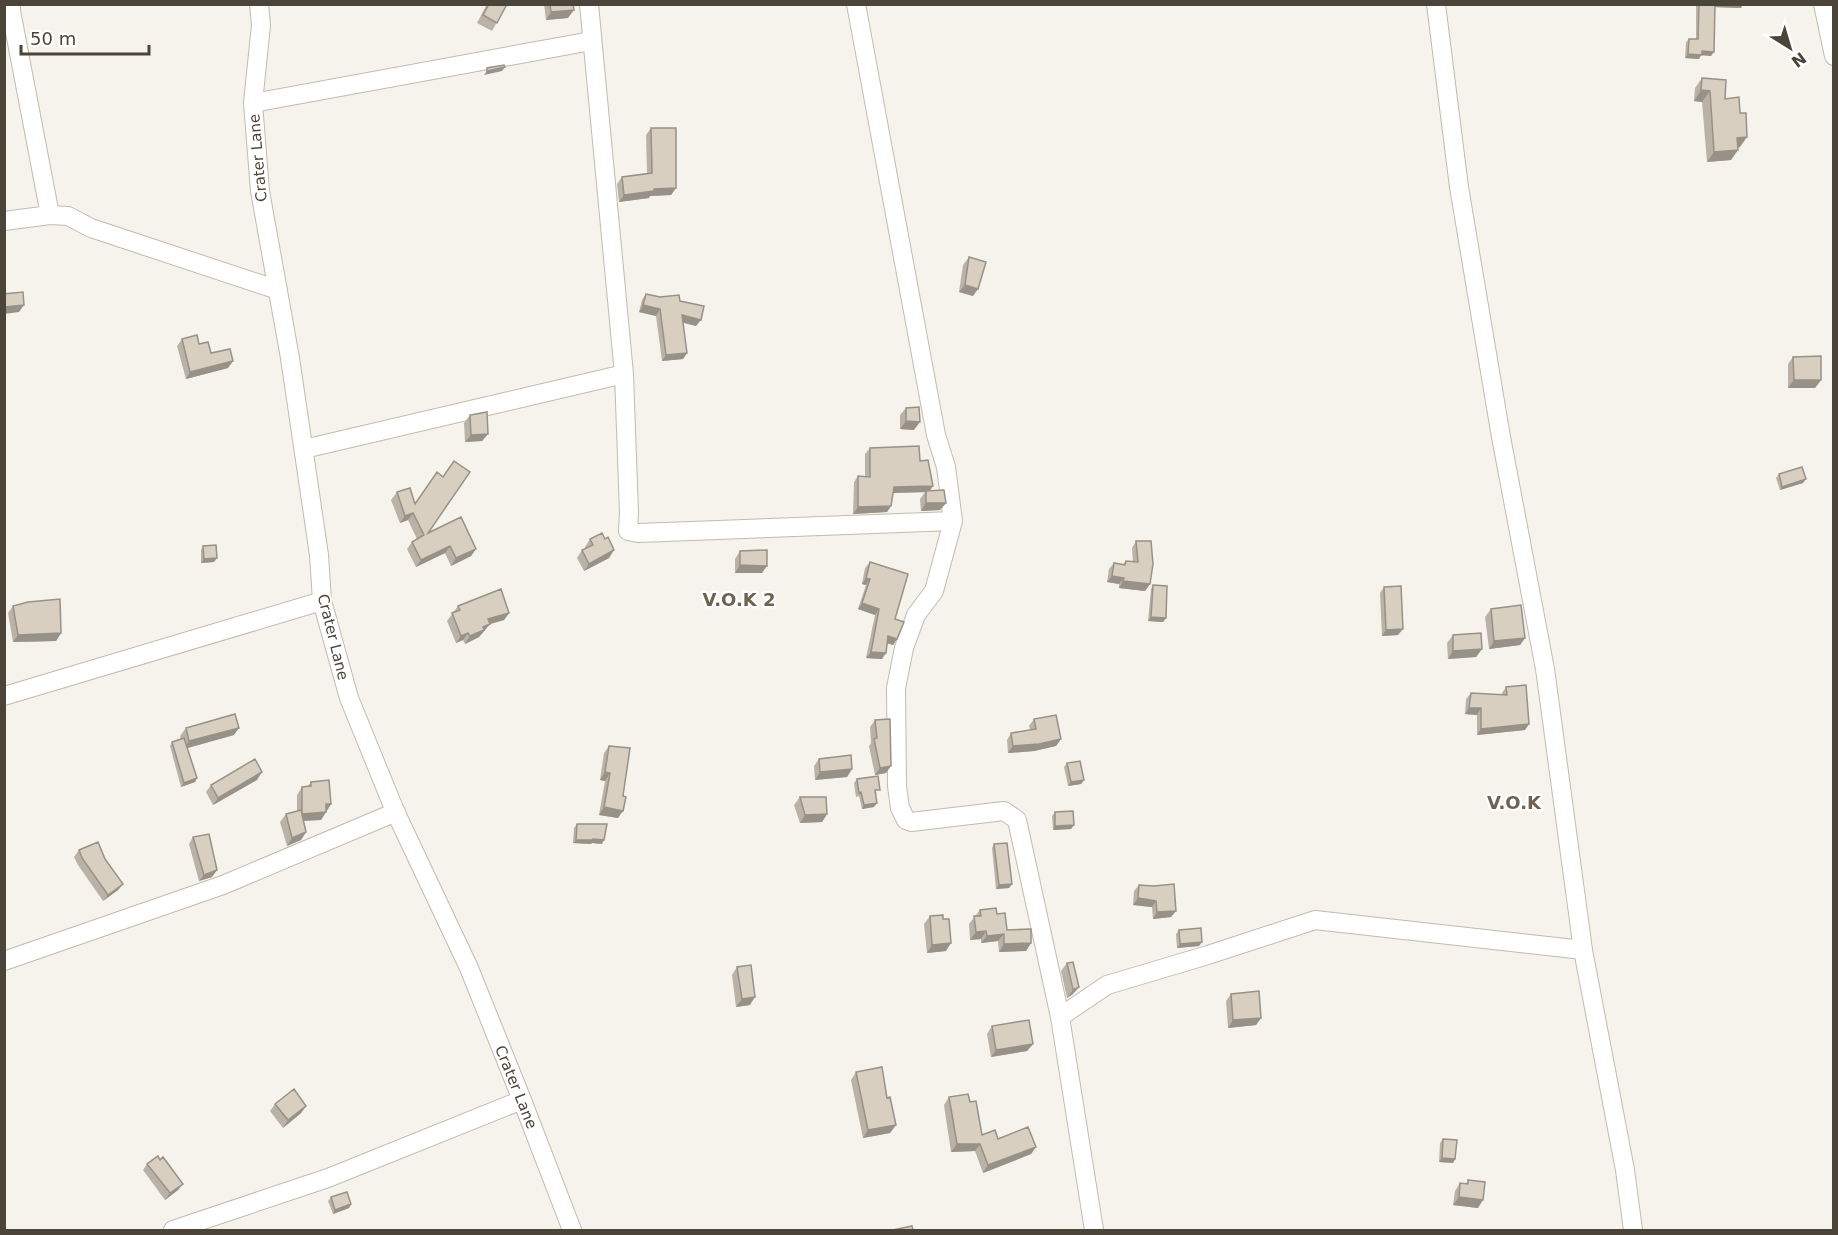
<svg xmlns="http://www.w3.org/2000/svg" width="1838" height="1235" font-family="'DejaVu Sans',sans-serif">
<rect width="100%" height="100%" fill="#f6f3ec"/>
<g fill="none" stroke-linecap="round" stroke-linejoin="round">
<g stroke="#c2bbae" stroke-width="20">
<path id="minor" d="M11,4V11L50,215
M259,4L261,25L253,103L260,191L290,358L319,555L322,601L349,698L395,811L469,968L522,1100L572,1230
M589,4L624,374L629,513L628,531L638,533L953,521
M856,4L936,435L946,467L953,521L934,591L916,615L904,648L896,688L897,786L900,808L906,820L911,822L1004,811L1017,820L1060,1017L1094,1230
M1436,4L1459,187L1501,437L1545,669L1583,950L1625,1170L1633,1230
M1823,4L1834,56
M253,103L591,41
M4,221L50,215L68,216L91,228L278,290
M304,449L624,374
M4,696L322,601
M4,961L223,885L396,812
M1060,1017L1107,985L1208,955L1315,920L1583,950
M173,1230L328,1178L522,1100"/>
</g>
<use href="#minor" stroke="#fff" stroke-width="18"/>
</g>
<path fill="#bab2a6" d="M487,4H507L492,31L477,23Z
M544,4H573L568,18L546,20Z
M1696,4H1743L1741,8L1715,7L1711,56L1701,55L1699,59L1685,58L1686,42L1689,39H1696Z
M1702,78L1725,99L1740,147L1738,148L1731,160L1707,162L1702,102L1694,101L1695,88Z
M651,128L676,188L671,195L650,196L649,198L619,202L617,184L622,177L647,173L646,135Z
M969,257L973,296L959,292L963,265Z
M646,294L680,301L696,326L683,323L687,353L683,359L662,361L656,316L639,312L642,300Z
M182,339L199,344L211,353L233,361L228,368L186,379L177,346Z
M1793,357L1821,380L1815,388H1788V364Z
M906,408L914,430L900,429V415Z
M470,415L488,434L482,441L465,442L464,423Z
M870,448L920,461L929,491L946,503L940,510L921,511L920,499L925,492L893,493L891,506L887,512L853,514L854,482L858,476L865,477V454Z
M1779,474L1803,483L1780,490L1776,478Z
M397,492L415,504L428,533L476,549L471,556L451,566L445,553L416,567L407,549L412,542L417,539L408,520L400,523L391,500Z
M590,539L609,558L584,571L577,558L582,550L585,549V547Z
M1136,541L1150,584L1145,591L1119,588V584L1107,582L1109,569L1114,563L1123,564L1126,561L1133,562L1132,548Z
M203,546L217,558L214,562L201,563V550Z
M740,551L762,573H735V559Z
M870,562L895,619L897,639L893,645L887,643L882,659L866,658L875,615L858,609L866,585L862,584L865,568Z
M1153,585L1166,618L1163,622L1148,621L1151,589Z
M1384,587L1398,635L1382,636L1380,593Z
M13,606L61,633L56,641L13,642L8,613Z
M458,606L509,613L504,620L490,624L479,637L465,644L463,640L456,643L447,621Z
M1491,609L1525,638L1520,645L1489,649L1485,617Z
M1453,635L1482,649L1476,657L1448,659L1447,643Z
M1506,687L1529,724L1525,730L1477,735V715L1465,714L1466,699L1471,693L1502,695V693Z
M1034,719L1061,739L1056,746L1034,751L1008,753L1007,740L1011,733L1030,730L1029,726Z
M875,720L886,773L875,775L869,746L871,743L870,727Z
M186,728L234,735L187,748L195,782L181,787L170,746L172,742L181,739L180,736Z
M609,746L618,818L599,815L605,781L600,780L604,753Z
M819,759L852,769L847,777L815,780L814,766Z
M1067,763L1084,780L1081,784L1068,786L1064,767Z
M857,779L877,793L875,794L874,807L862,809L859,796L856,797L854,783Z
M257,780L213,805L206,792L211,785Z
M311,782L331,804L321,820L303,821L306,832L301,840L287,846L280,822L286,814L297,811V795L302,787H307Z
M800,797L827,814L822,822L800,823L794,805Z
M1055,812L1074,825L1071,829L1053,830L1052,816Z
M577,824L602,844L592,843L591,844L573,843L574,828Z
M193,837L217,870L212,877L199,881L189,844Z
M994,844L1012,884L1009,888L996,889L992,848Z
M79,850L105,859L123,884L118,890L103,901L78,865L74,857Z
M1139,885L1176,911L1171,917L1153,919L1152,907L1133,905L1134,891Z
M980,910L997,914L1007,930L1031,943L1026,951L999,952L998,941L981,943V939L970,940L969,924Z
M930,916L943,919L946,951L927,953L924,924Z
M1179,930L1199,946L1177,948L1176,934Z
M1067,963L1073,994L1067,998L1061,971Z
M737,967L750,1005L736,1007L732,975Z
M1231,994L1261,1018L1256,1025L1228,1028L1226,1001Z
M992,1026L1033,1044L1027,1051L991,1057L987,1034Z
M856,1072L887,1098L896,1125L890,1133L863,1138L851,1080Z
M949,1097L970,1102L982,1135L1036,1147L1031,1154L983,1173L975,1151L951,1152L944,1105Z
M275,1104L306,1106L301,1113L283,1128L270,1111Z
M1443,1139L1455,1159L1453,1163L1439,1162L1440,1143Z
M147,1164L178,1190L165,1200L143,1170Z
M1468,1180L1478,1208L1453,1205L1455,1191L1460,1183L1466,1184Z
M331,1197L351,1204L349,1208L333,1214L328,1201Z"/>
<path fill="#979187" d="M1714,4H1743L1741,8L1712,7Z
M574,10L568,18L546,20L551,12Z
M1702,51L1714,52L1711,56L1701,55L1699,59L1685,58L1688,54Z
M505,67L502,71L484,75L487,71Z
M1701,90L1710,91L1702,102L1694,101Z
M1747,137L1740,147L1729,148L1737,138Z
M1738,150L1731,160L1707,162L1714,152Z
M676,188L671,195L650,196L649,198L619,202L624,195L654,189Z
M965,285L978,289L973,296L959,292Z
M24,305L19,312L4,314V307Z
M643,305L660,309L656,316L639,312Z
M682,315L701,320L696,326L678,321Z
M687,353L683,359L662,361L666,355Z
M233,361L228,368L186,379L190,372Z
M1794,380H1821L1815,388H1788Z
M906,421L920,422L914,430L900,429Z
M488,434L482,441L465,442L471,435Z
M1806,479L1803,483L1780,490L1782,487Z
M933,486L929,492L889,493L894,487Z
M926,503H946L940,510L921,511Z
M891,506L887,512L853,514L858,507Z
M413,513L408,520L400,523L405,516Z
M450,546L445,553L416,567L421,560Z
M476,549L471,556L451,566L456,558Z
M614,550L609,558L584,571L589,564Z
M217,558L214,562L201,563L204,559Z
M740,565L767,566L762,573H735Z
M1112,576L1124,578L1119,584L1107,582Z
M866,578L870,579L866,585L862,584Z
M1123,581L1150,584L1145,591L1119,588Z
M862,603L879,609L875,615L858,609Z
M509,613L504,620L490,624L479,637L465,644L470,636L488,619Z
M1151,617L1166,618L1163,622L1148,621Z
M1403,629L1398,635L1382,636L1386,630Z
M61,633L56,641L13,642L18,635Z
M468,633L463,640L456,643L461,636Z
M888,636L897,639L893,645L884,642Z
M1525,638L1520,645L1489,649L1494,641Z
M1482,649L1476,657L1448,659L1453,651Z
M871,652L886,653L882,659L866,658Z
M1469,708H1481L1477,715L1465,714Z
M1529,724L1525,730L1477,735L1481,729Z
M239,728L234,735L184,749L189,741Z
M1061,739L1056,746L1034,751L1008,753L1013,746Z
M891,766L886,773L875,775L880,768Z
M852,769L847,777L815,780L820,772Z
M262,772L257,780L213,805L218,798Z
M605,772L610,773L605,781L600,780Z
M197,778L195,782L181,787L184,783Z
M1084,780L1081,784L1068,786L1071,782Z
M877,803L874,807L862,809L864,805Z
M326,804H331L326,812Z
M604,807L623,811L618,818L599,815Z
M326,812L321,820L297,821L302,814Z
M827,814L822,822L800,823L805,815Z
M1074,825L1071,829L1053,830L1055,826Z
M306,832L301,840L287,846L292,838Z
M593,839L604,840L602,844L592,843L591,844L573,843L576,840Z
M217,870L212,877L199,881L204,875Z
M123,884L118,890L103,901L108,895Z
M1012,884L1009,888L996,889L999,885Z
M1138,898L1156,901L1152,907L1133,905Z
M1176,911L1171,917L1153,919L1157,912Z
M986,931L981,939L970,940L976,932Z
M1004,934L998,941L981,943L987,936Z
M1202,942L1199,946L1177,948L1180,944Z
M951,943L946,951L927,953L932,945Z
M1031,943L1026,951L999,952L1004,944Z
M1079,987L1073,994L1067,998L1073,990Z
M755,997L750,1005L736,1007L742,999Z
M1261,1018L1256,1025L1228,1028L1233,1020Z
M1033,1044L1027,1051L991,1057L996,1050Z
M306,1106L301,1113L283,1128L288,1120Z
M896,1125L890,1133L863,1138L868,1130Z
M957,1144H980L975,1151L951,1152Z
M1036,1147L1031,1154L983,1173L988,1165Z
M1442,1158L1455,1159L1453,1163L1439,1162Z
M183,1184L178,1190L165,1200L170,1193Z
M1459,1197L1483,1200L1478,1208L1453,1205Z
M351,1204L349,1208L333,1214L335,1210Z"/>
<path fill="#d8cfc1" stroke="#979187" stroke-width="1.5" d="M489,4H507L497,23L483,15Z
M550,4H573L574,10L551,12Z
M1699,4H1715L1714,52L1702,51V55L1688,54L1689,39H1698Z
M504,65L505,67L487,71V68Z
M1702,78L1726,80L1725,99L1739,97L1740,113H1746L1747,137L1737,138L1738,150L1714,152L1710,91L1701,90Z
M651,128H676V188L654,189V191L624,195L622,177L652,173Z
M969,257L986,262L978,289L965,285Z
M23,292L24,305L4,307V294Z
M646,294L660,297L679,295L680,301L704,306L701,320L682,315L687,353L666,355L660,309L643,305Z
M197,335L199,344L208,342L211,353L230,349L233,361L190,372L182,339Z
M1821,356V380H1794L1793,357Z
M919,407L920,422L906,421V408Z
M487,412L488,434L471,435L470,415Z
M919,446L920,461L928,460L933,486L894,487L891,506L858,507V476L870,477V448Z
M454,461L470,472L428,533L461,517L476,549L456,558L450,546L421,560L412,542L424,535L413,513L405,516L397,492L410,488L415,504L437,472L443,477Z
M1802,467L1806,479L1782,487L1779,474Z
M944,490L946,503H926V491Z
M602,533L605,539L608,537L614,550L589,564L582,550L593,545L590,539Z
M1136,541H1151L1153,564L1150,584L1123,581L1124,578L1112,576L1114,563L1125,565L1126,561L1138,562Z
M216,545L217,558L204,559L203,546Z
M767,550V566L740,565V551Z
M870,562L908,574L895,619L904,622L897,639L888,636L886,653L871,652L879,609L862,603L870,579L866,578Z
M1153,585L1167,586L1166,618L1151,617Z
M1401,586L1403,629L1386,630L1384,587Z
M501,589L509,613L488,619L490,624L483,627L484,630L470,636L468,633L461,636L452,613L460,610L458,606Z
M60,599L61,633L18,635L13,606L28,602Z
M1521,605L1525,638L1494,641L1491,609Z
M1481,633L1482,649L1453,651V635Z
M1526,685L1529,724L1481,729V708H1469L1471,693L1507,695L1506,687Z
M235,714L239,728L189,741L186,728Z
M1056,715L1061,739L1039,744L1013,746L1011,733L1036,729L1034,719Z
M890,719L891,766L880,768L874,739L877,738L875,720Z
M184,738L197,778L184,783L172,742Z
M609,746L630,748L623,796L626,797L623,811L604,807L610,773L605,772Z
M851,755L852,769L820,772L819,759Z
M255,759L262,772L218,798L211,785Z
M1080,761L1084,780L1071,782L1067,763Z
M878,776L880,790H875L877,803L864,805L861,792L859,793L857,779Z
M329,780L331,804H326V812L302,814V787L311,786V782Z
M800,797H826L827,814L805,815Z
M301,810L306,832L292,838L286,814Z
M1073,811L1074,825L1055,826V812Z
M577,824H607L604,840L593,839V840H576Z
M209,834L217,870L204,875L193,837Z
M98,842L105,859L123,884L108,895L82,858L79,850Z
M1007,843L1012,884L999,885L994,844Z
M1174,884L1176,911L1157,912L1156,901L1138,898L1139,885L1154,886Z
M996,908L997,914L1005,913L1007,930L1031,929V943L1004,944V934L987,936L986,931L976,932L974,916H981L980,910Z
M943,915V919H949L951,943L932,945L930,916Z
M1201,928L1202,942L1180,944L1179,930Z
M1073,962L1079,987L1073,990L1067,963Z
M751,965L755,997L742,999L737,967Z
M1259,991L1261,1018L1233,1020L1231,994Z
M1029,1020L1033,1044L996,1050L992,1026Z
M882,1067L887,1098L890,1097L896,1125L868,1130L856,1072Z
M294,1089L306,1106L288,1120L275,1104Z
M968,1094L970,1102L976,1101L982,1135L995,1130L998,1139L1028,1127L1036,1147L988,1165L980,1144H957L949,1097Z
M1443,1139L1457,1140L1455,1159L1442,1158Z
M158,1156L160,1160L163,1157L183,1184L170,1193L147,1164Z
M1468,1180L1485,1182L1483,1200L1459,1197L1460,1183L1468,1184Z
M347,1192L351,1204L335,1210L331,1197Z
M912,1226L913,1230H893Z"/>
<g text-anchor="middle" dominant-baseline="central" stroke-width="4.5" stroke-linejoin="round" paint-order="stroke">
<g font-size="15" fill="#4b4439" stroke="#fff">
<text transform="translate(258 158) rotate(-95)">Crater Lane</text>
<text transform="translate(333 637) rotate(76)">Crater Lane</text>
<text transform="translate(516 1087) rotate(68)">Crater Lane</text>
</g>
<g font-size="18" font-weight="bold" fill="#6e6250" stroke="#fff">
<text x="739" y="599">V.O.K 2</text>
<text x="1514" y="802">V.O.K</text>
</g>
</g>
<rect width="1838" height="1235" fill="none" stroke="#4b4439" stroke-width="12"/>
<g transform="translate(1790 48) rotate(143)" stroke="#ffffff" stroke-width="4.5" paint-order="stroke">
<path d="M0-4.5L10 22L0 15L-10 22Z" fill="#4b4439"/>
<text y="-9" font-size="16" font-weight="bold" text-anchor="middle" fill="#4b4439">N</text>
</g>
<path d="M21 45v9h128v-9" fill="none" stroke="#4b4439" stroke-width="3"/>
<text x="30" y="45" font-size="18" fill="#4b4439" stroke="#ffffff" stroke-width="4.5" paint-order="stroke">50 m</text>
</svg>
